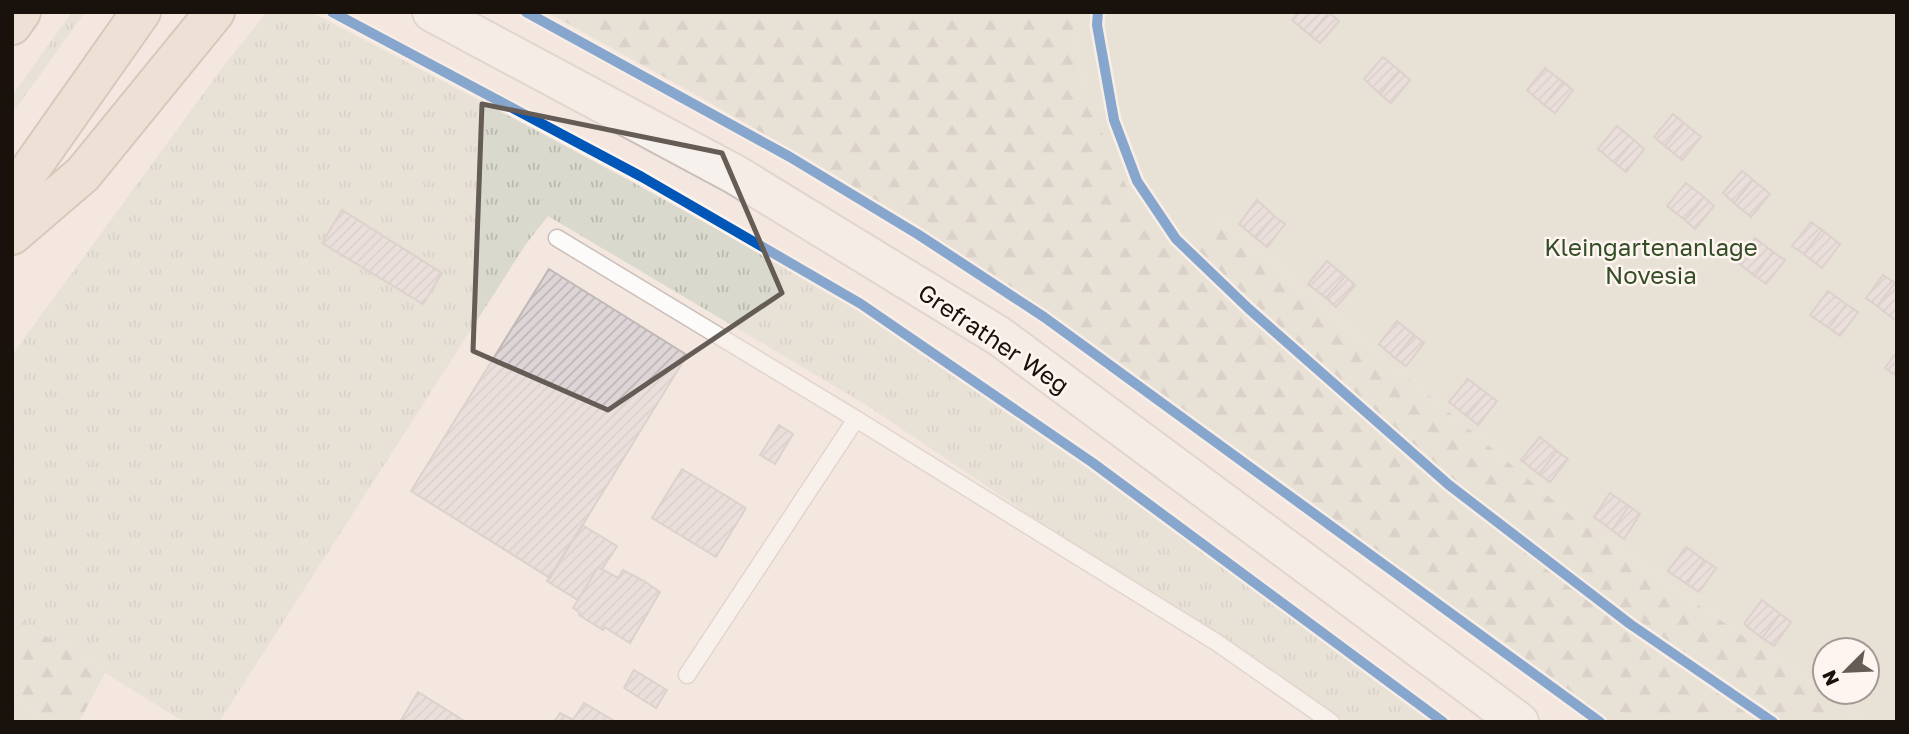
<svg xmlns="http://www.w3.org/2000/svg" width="1909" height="734" font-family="'Golos Text',sans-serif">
<defs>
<pattern id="grass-tufts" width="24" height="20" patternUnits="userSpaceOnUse" patternTransform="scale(1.75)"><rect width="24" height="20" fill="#d9d9cd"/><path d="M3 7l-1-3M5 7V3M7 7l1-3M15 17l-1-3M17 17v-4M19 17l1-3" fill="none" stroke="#bab9af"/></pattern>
<pattern id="forest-firs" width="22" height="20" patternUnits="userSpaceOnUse" patternTransform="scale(1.75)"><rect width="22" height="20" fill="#d9d9cd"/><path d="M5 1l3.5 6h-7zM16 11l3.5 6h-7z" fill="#bab9af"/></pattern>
<pattern id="building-hatch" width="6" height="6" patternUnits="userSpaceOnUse" patternTransform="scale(1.75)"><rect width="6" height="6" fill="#ded5d6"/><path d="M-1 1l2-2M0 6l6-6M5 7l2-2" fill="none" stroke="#beb6b6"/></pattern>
</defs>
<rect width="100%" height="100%" fill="#f4e7df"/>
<path fill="url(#grass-tufts)" d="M72,12H85L12,114V96Z
M267,12H311C455,88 600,162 741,243C781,266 823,288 862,313C1058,439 1245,581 1431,722H1345L1222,637L1087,554L868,406L548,216L526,244L219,722H184L12,615V355L225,64Z
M12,697L52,722H12Z"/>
<path fill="url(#forest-firs)" d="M547,12H1074L1081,85L1177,263L1224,222L1577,520L1841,704L1860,722H1611L1027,298L918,226L823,168L693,93Z
M12,615L105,673L79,722H52L12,697Z"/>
<path fill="#d9d9cd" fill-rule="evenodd" d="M1074,12H1897V722H1860L1841,704L1577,520L1224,222L1178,264L1133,201L1081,85ZM1825,650H1867V692H1825Z"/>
<path fill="url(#building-hatch)" stroke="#c0b7b7" stroke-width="2" d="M1299,12H1329L1310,35L1292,20Z
M1329,12L1339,21L1320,43L1310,35Z
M1383,57L1400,71L1380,94L1364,79Z
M1545,68L1563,82L1544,105L1527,90Z
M1400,71L1410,80L1391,103L1380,94Z
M1563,82L1573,90L1555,113L1544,105Z
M1673,114L1684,123L1665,146L1654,137Z
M1684,123L1701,137L1682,160L1665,146Z
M1617,126L1634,140L1615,163L1598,149Z
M1634,140L1644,149L1626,172L1615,163Z
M1742,171L1753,180L1734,203L1723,193Z
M1753,180L1770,194L1751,217L1734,203Z
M1686,183L1704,197L1685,220L1667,206Z
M1704,197L1714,206L1695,229L1685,220Z
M1257,200L1274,216L1256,238L1239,224Z
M342,210L442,273L423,304L322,243Z
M1274,216L1285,224L1267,247L1256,238Z
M1811,222L1822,230L1804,254L1792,246Z
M1822,230L1840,244L1822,268L1804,254Z
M1755,238L1773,252L1755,276L1737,262Z
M1773,252L1785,260L1766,284L1755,276Z
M1327,261L1345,276L1326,298L1308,284Z
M549,269L687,355L550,578L411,491Z
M1883,275L1895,283L1877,306L1866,298Z
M1345,276L1355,285L1336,307L1326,298Z
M1895,283L1897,284V317L1895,320L1877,306Z
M1828,291L1846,304L1829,328L1810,315Z
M1846,304L1858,312L1840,336L1829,328Z
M1397,321L1414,335L1395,358L1379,344Z
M1414,335L1424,343L1406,366L1395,358Z
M1897,352V376L1885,368Z
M1468,379L1486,393L1467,416L1449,402Z
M1486,393L1497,401L1478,425L1467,416Z
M779,425L793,434L775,464L760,455Z
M1540,437L1557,451L1539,474L1521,460Z
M1557,451L1568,459L1550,482L1539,474Z
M682,469L746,508L716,557L652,518Z
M1610,493L1629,506L1612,530L1594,517Z
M1629,506L1640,514L1624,539L1612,530Z
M582,525L617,546L602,569L598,567L578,600L547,581Z
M1686,547L1704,560L1687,584L1668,571Z
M1704,560L1716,568L1699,592L1687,584Z
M598,567L618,578L623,570L644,581L660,592L630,643L604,627L603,630L579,615L580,613L573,608Z
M1762,600L1780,614L1762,638L1744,624Z
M1780,614L1791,622L1774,646L1762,638Z
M634,670L667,690L656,708L624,688Z
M418,692L466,722H400Z
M584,703L616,722H554L560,713L573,720Z"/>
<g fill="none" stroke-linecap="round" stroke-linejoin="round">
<g stroke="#cabfba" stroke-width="19">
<path id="service" d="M557,238L856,419
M687,675L856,419L1216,642L1331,722"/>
</g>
<g stroke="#cabfba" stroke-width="42">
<path id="secondary" d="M432,12L736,175L999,336L1519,722"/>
</g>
<g stroke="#b3a393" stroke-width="42">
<path id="motorway" d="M12,25L21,12
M12,195L141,12
M12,235L83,174L215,12"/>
</g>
<use href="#service" stroke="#fdfbfa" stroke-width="16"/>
<use href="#secondary" stroke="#f6f1ed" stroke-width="38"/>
<use href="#motorway" stroke="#e4d9cd" stroke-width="38"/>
<g stroke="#fff5f0" stroke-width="15">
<path id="cycleway" d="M332,12L642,177L861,304L1093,463L1443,722
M526,12L790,157L919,235L1044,317L1600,722
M1098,12L1097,25L1114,120L1137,181L1176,239L1249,309L1449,485L1630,624L1773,722"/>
</g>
<use href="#cycleway" stroke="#0057b8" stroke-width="10"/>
</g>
<path d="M0 0H1909V734H0ZM482,104L722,153L782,293L608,410L473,351Z" fill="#f4e7df" fill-opacity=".55" fill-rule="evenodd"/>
<path fill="none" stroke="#655c56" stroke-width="5" stroke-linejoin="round" d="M482,104L722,153L782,293L608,410L473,351Z"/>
<g text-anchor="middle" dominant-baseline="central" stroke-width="5" stroke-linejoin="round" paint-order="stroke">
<g font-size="24" fill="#334d26" stroke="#fff5f0">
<text x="1651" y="246">Kleingartenanlage<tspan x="1651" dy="28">Novesia</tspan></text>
</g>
<g font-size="24" fill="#18110c" stroke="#fff5f0">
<text transform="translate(994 338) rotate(34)">Grefrather Weg</text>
</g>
</g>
<rect width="1909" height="734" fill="none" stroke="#18110c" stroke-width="28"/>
<g transform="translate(1846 671) rotate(246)"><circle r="33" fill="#fff5f0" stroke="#a39a95" stroke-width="2"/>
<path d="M0-5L12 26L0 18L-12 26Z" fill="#655c56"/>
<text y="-10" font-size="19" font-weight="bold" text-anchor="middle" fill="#18110c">N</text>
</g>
</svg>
